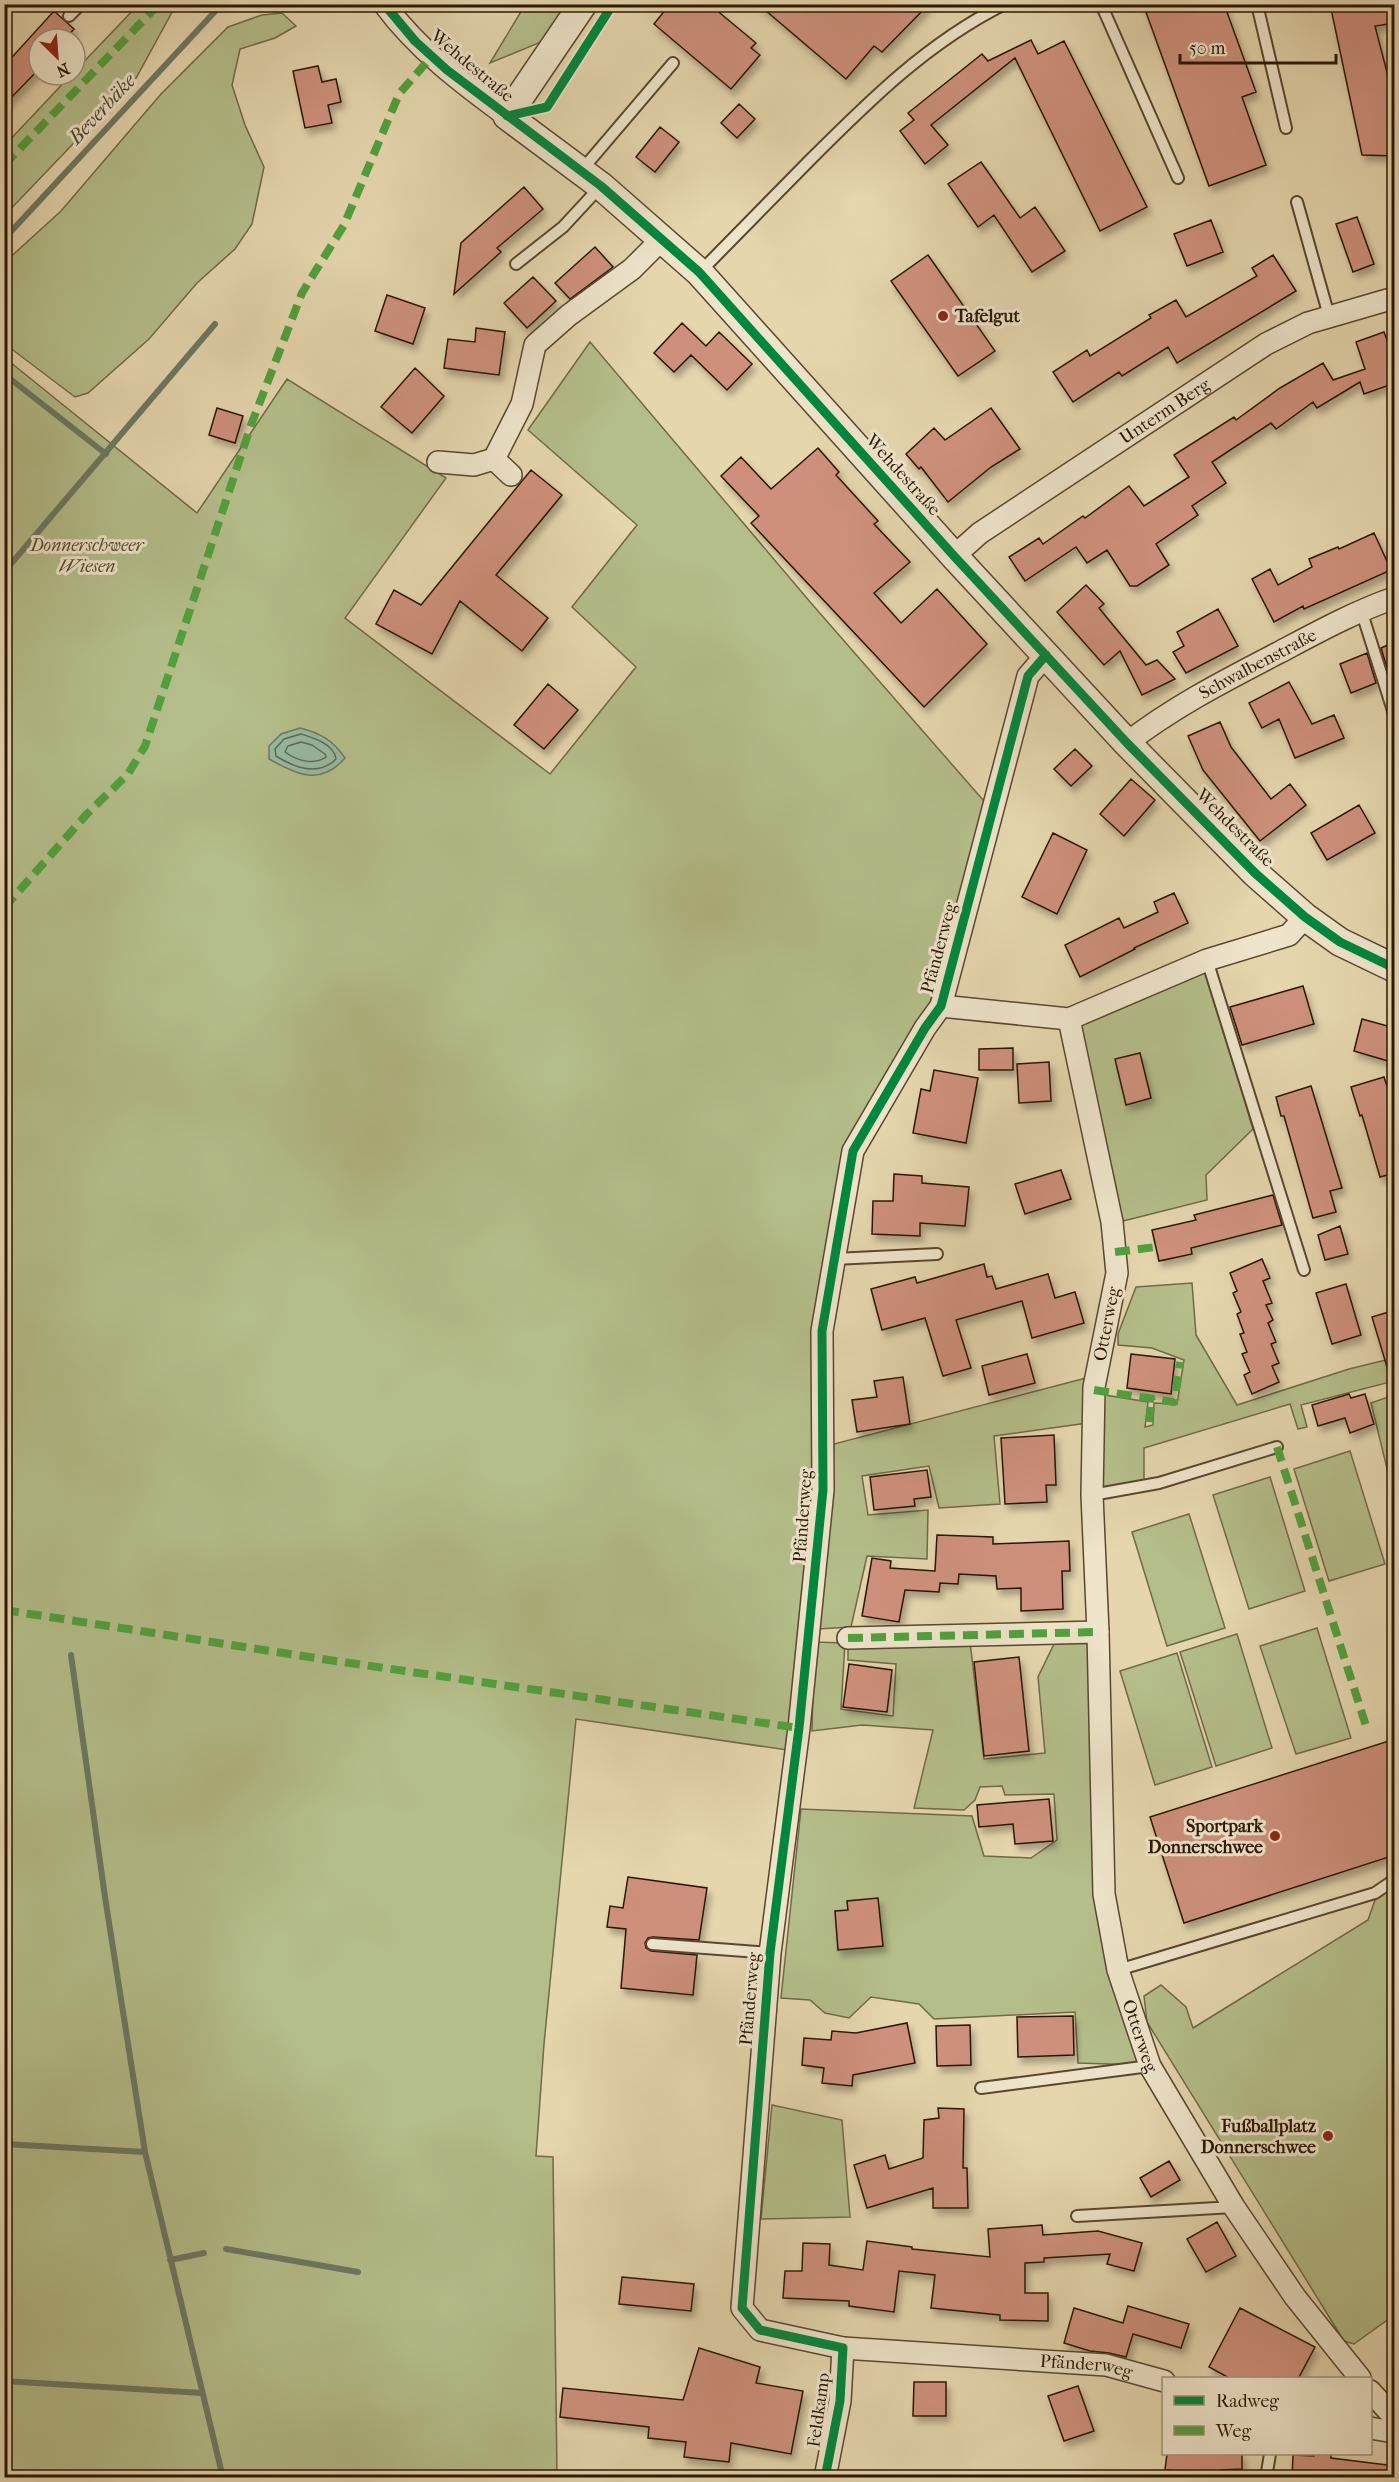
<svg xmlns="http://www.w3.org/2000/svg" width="1399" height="2482" font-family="'IM FELL French Canon',serif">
<defs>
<filter id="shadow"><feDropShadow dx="3.5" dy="6" stdDeviation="3" flood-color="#0004"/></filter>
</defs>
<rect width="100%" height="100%" fill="#e5d6ae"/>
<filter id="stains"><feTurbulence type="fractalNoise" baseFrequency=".00333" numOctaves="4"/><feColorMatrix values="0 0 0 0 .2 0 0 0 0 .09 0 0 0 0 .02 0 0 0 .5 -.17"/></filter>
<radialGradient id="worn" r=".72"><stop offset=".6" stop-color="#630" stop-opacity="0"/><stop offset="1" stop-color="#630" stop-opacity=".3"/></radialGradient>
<path fill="#b4be8a" stroke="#706a47" stroke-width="1.5" d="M138,5H176L136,78L5,215V145L71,75H75V71Z
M525,5H567L541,42L490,63Z
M282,13L296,26L275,38L240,49L232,85L245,125L264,167L252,224L235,249L197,283L149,339L88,393L75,397L5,344V262L61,211L161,94L228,27L262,15Z
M590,342L811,603L990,808L927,1013L845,1152L818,1492L787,1750L576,1719L544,2044L536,2156L553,2157L557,2477H5V358L197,513L287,379L446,478L345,618L550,774L636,667L572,607L637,525L528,430Z
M1206,969L1253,1129L1206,1175L1207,1200L1119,1222L1078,1022Z
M1192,1283L1196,1335L1237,1405L1349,1369L1394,1358V1381L1301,1405L1307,1427L1298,1429L1290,1404L1144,1448V1481L1096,1490L1098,1394L1148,1402L1145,1427L1153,1425L1154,1403L1177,1404L1184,1360L1152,1348L1118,1345V1334L1136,1287Z
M1086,1378L1087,1423L994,1436L1000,1504L939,1508L929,1466L862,1476L868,1515L928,1510L927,1559L867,1556L851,1627L818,1629L834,1444Z
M1394,1395V1497L1371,1403Z
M1350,1451L1385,1564L1329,1581L1294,1469Z
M1270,1477L1305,1591L1249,1609L1213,1495Z
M1189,1514L1225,1628L1167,1646L1132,1532Z
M1317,1628L1351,1738L1296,1754L1260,1646Z
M1237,1634L1272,1748L1216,1766L1180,1652Z
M1091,1638L1100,1922L1138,2065L1078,2063L1075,2012L934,2019L919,2004L871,1997L849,2018L825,2013L810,2000L781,1998L801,1809L972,1816L984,1856L1031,1858L1057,1840L1054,1794L1005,1795L1002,1786L980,1787L975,1800L964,1810L914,1808L933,1730L862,1725L812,1731L814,1642L845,1643L841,1709L893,1716L896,1664L848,1660V1644L970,1642L984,1759L1045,1753L1038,1677L1056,1640Z
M1177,1653L1212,1767L1155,1785L1120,1671Z
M1394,1885V2315L1354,2344L1344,2341L1147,2022L1144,1996L1161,1985L1186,2007L1193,2028L1368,1920L1375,1900Z
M772,2105L842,2120L850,2217L761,2219Z"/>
<path fill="#97baa4" stroke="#6c7964" stroke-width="1.5" d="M300,728C320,733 333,740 345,758C321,786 297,775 269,759V746L281,734Z"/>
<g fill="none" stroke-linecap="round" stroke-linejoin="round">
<path stroke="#616854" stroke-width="1.5" d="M301,734C314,738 334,744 336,759C318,777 295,768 276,756L275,749L284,739Z
M301,742L312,745L325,754L326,757C313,766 296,760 285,752L288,746Z"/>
<path stroke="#6c7964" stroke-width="6" d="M4,239L221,5L226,4
M4,374L106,454
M4,572L215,324
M71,1655L105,1897L145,2152L223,2478
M4,2144L145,2152
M226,2249L358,2272
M170,2260L204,2253
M4,2381L202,2393"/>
</g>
<path fill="#ce907c" stroke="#2b1704" stroke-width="1.5" filter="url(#shadow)" d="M670,4H709L756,43L751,48L760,55L731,89L654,24Z
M758,4H859L865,10L872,4H929L882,52L874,46L846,79Z
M1143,4H1224L1256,92L1242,97L1266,165L1209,186Z
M1330,4H1395V23L1375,26L1395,103V156L1362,155Z
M54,11L74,29L65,39H39V69L4,105V66Z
M1031,40L1038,54L1064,41L1147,207L1100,231L1015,58L931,125L948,145L925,164L900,131L914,120L908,113L982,54L988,61Z
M318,66L322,82L336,79L341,102L328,105L332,123L305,128L293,71Z
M739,104L755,119L737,138L721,123Z
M660,127L679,142L655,172L636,157Z
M981,162L1020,218L1035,207L1065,251L1032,272L994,215L978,227L948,184Z
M524,187L543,209L497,248L501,252L454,294L461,243Z
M1357,217L1374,264L1353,272L1336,224Z
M1211,220L1223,252L1187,266L1174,234Z
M595,247L613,267L570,299L555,283Z
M928,255L995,351L958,376L891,281Z
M1273,255L1296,291L1177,363L1168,347L1122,376L1119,372L1073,402L1053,372L1087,350L1090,356L1151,318L1149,315L1176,300L1186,317L1257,276L1252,268Z
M533,277L556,301L527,328L504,303Z
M387,295L425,308L413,344L375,331Z
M682,323L706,346L719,332L752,364L727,390L691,355L674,372L654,353Z
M476,328L505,332L499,375L444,368L448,339L475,342Z
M1384,332L1395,361V383L1364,394L1360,382L1317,408L1313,402L1276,429L1271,423L1212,462L1226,483L1192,506L1198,515L1156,544L1169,565L1137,586H1130L1107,550L1087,563L1076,547L1025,581L1009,557L1039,538L1043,544L1083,516L1085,518L1129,486L1144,506L1189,477L1174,455L1234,417L1236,420L1280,388L1323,363L1333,380L1365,369L1356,342Z
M415,368L444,396L412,433L381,407Z
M217,408L243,416L235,443L209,435Z
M991,408L1020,449L991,467L948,502L921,467L919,469L906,454L934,428L945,440Z
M818,448L839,472L836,475L878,521L874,524L910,562L874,593L901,623L937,589L987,644L924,707L751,523L759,516L721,476L741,457L771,489Z
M531,470L562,495L496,575L548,618L522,651L460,601L432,654L376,624L394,590L421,605Z
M1374,533L1391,570L1304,609L1303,606L1274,622L1252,579L1270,569L1278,585L1312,567L1309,559L1338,547L1339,549Z
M1086,585L1104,604L1099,608L1146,665L1157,660L1175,679L1142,695L1120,651L1104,665L1057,612Z
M1218,609L1238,646L1186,673L1173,652L1184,646L1177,632Z
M1395,642V676L1390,678L1381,648Z
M1367,653L1376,683L1351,693L1340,664Z
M1289,682L1312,724L1334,715L1344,738L1295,758L1279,719L1262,728L1249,703Z
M548,684L578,710L544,749L514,725Z
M1220,722L1231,747L1271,799L1290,784L1306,805L1260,841L1203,770L1188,736Z
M1075,749L1092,766L1071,786L1054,769Z
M1131,779L1155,800L1124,836L1100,814Z
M1359,805L1375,833L1327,860L1311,833Z
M1053,833L1087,850L1057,914L1022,897Z
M1174,893L1188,923L1134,948L1135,949L1080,977L1065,945L1119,918L1124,928L1158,912L1154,902Z
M1303,986L1314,1024L1242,1045L1230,1007Z
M1362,1019L1395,1028V1037L1388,1061L1354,1051Z
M1013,1048V1070H979V1049Z
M1140,1053L1151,1098L1126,1105L1115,1059Z
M1049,1062L1051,1101L1019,1103L1017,1064Z
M934,1070L978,1078L966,1143L913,1133L921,1089L930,1091Z
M1384,1077L1395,1111V1173L1380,1177L1362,1115L1360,1116L1351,1087Z
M1311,1086L1342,1188L1330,1191L1336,1212L1313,1218L1284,1116H1281L1276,1097Z
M1061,1170L1071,1199L1025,1214L1015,1184Z
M894,1174L922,1176V1183L969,1187L965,1226L920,1223V1236L872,1234L873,1201H893Z
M1273,1195L1282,1225L1191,1248L1192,1254L1159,1261L1152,1230L1196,1220L1194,1215Z
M1340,1226L1348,1254L1325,1260L1318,1235Z
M1262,1259L1270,1278L1263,1281L1272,1303L1266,1305L1273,1320L1268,1323L1276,1342L1271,1344L1279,1363L1272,1366L1279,1382L1252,1394L1244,1375L1250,1372L1242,1354L1247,1352L1240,1334L1244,1333L1237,1314L1241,1312L1233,1293L1237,1291L1230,1273Z
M984,1264L987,1277L992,1276L996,1289L1048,1274L1055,1298L1075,1292L1084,1323L1032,1338L1022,1301L956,1320L971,1368L943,1376L925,1318L882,1330L871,1289L915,1277L917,1283Z
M1346,1284L1361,1335L1332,1344L1316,1293Z
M1395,1310V1377H1390L1372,1317Z
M1027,1354L1035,1383L989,1395L982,1366Z
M1131,1354L1175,1359L1171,1394L1127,1388Z
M903,1377L910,1424L857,1432L852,1400L877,1397L874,1381Z
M1349,1394L1351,1398L1365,1394L1374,1424L1350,1433L1345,1418L1318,1426L1312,1405Z
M1054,1435L1056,1485H1046L1047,1502L1005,1504L1001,1438Z
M927,1470L931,1497L914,1499L915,1506L874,1510L870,1477Z
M937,1535L993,1537V1544L1069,1541L1070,1571H1062L1063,1609L1021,1611V1588L997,1589L996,1576L959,1574L958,1584L940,1583L939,1592L905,1590L899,1622L862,1616L872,1558L891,1561L890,1568L935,1571Z
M1019,1657L1029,1751L984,1756L974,1662Z
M849,1664L892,1670L887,1712L843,1707Z
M1395,1739V1855L1184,1923L1150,1817Z
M1049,1799L1053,1841L1015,1844L1013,1824L979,1827L977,1805Z
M628,1877L707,1888L699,1940L653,1937L648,1938L645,1943L646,1948L651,1951L697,1955L693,1995L621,1988L626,1929L607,1927L610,1906L623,1908Z
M878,1898L883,1946L838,1950L835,1911L848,1910L847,1901Z
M1073,2016L1074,2055L1018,2057L1017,2017Z
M907,2023L915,2063L853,2075L852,2086L822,2083L824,2068L802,2065L804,2038L831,2040L832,2031L856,2033Z
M970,2025L971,2065L937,2066L936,2026Z
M938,2108L964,2109L963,2168H967L968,2208H933V2188L867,2208L854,2165L885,2155L889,2169L923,2158L924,2120L939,2118Z
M1169,2161L1180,2180L1151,2197L1140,2178Z
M1217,2222L1236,2256L1206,2272L1187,2239Z
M1042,2225L1043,2235L1098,2231L1142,2243L1134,2271L1107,2264L1110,2254L1044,2258V2262L1025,2263V2293H1048V2321L1000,2320V2315L931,2308L935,2275L899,2271L894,2312L849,2306V2301L783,2298L785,2271H802L803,2243L830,2244L829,2265L863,2270L867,2241L912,2247V2249L990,2257L988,2229Z
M622,2277L694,2284L691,2311L619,2304Z
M1128,2306L1189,2324L1181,2348L1133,2334L1126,2357L1109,2353L1090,2351L1064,2343L1074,2308L1123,2323Z
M1240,2308L1315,2347L1298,2379H1231L1209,2367Z
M699,2348L760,2367L756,2383L803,2391L791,2454L731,2443L729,2462L684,2457L686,2442L648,2438L649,2427L560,2417L563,2388L683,2400Z
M914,2382H946V2416H913Z
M1078,2386L1094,2431L1064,2441L1048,2396Z
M1167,2454H1242V2469L1220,2470V2475L1203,2474V2478H1184V2472L1165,2470Z
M1314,2454H1331V2458L1395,2466V2478H1292L1293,2455L1314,2456Z"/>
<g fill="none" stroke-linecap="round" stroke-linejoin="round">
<g stroke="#5a472e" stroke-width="14">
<path id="service" d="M1101,4L1178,178
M1257,4L1286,128
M69,16L81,4
M581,171L673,63
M1297,202L1329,316
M516,264L563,227L601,186
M700,272C736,235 773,198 809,161C869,101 928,42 1005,4
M1361,610L1394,714
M1207,960L1304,1270
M834,1259L937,1254
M1092,1495L1159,1483L1277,1447
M652,1944L770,1953
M1118,1970L1375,1893L1394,1880
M981,2088L1150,2066
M1077,2216L1234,2207
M1266,2478L1270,2454"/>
</g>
<g stroke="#5a472e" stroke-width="24">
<g id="minor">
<path d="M384,4C417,49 462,83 507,116"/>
<path d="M494,459L511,475"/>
<path d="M438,462L474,465L494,459L522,404L535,345L569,315L632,269L661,240"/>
<path id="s1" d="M954,556L980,533L1266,344L1308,323L1394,298"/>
<path id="s2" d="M1046,655L1028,676L941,1006L925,1028L853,1151L822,1331L823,1490L799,1728L770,1953L742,2308L760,2330L843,2348L1106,2365L1164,2381"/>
<path id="s3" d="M1127,743C1173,707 1226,680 1278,653C1316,633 1354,612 1394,598"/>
<path d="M941,1006L1069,1019L1207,960L1289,935L1305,917"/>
<path id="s4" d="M1069,1019L1112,1222L1117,1273L1094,1387L1092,1495L1098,1632L1104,1894L1118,1970L1150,2066L1234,2207L1295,2297L1360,2378"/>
<path d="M848,1638L1098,1632"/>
<path d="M1370,2391L1394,2417"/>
<path d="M1370,2428L1394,2432"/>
<path d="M825,2478L840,2401L843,2348"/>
</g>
</g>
<g stroke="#5a472e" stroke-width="30">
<path id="tertiary" d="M583,4L507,116L601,186L699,272L954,556L1127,743L1255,873L1305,917L1340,942L1394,968"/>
</g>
<use href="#service" stroke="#eee4ca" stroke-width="10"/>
<use href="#minor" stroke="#eee4ca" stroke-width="21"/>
<use href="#tertiary" stroke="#eee4ca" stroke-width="27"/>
<path stroke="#51a13d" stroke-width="8" stroke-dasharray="15 8" stroke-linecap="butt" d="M4,165L159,4
M4,908L86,815L128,774L145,746L251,425L302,293L344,225L399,94L432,56
M1115,1252L1156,1247
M1094,1390L1174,1402L1180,1362
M1149,1422L1152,1398
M1277,1447L1367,1729
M4,1610L329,1660L799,1728
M848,1638L1098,1632"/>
<g stroke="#eee4ca" stroke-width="13">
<path id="cycleway" d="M384,4L415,41L447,70L601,186L699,272L954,556L1127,743L1255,873L1305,917L1340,942L1394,968
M507,116L547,107L613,4
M825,2478L840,2401L843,2348L760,2330L742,2308L770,1953L799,1728L823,1490L822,1331L853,1151L925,1028L941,1006L1028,676L1046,655"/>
</g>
<use href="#cycleway" stroke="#00873e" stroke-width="9"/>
</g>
<g fill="#8f2418" stroke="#eee4ca" stroke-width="2">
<circle cx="943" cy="316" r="6"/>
<circle cx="1275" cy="1836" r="6"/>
<circle cx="1328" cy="2136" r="6"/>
</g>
<g text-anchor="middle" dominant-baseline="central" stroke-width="6" stroke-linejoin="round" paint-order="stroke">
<g font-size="18" fill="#2b1704" stroke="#eee4ca">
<text transform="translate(472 66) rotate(40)">Wehdestraße</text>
<text stroke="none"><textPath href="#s1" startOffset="256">Unterm Berg</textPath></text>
<text transform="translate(903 475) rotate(48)">Wehdestraße</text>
<text stroke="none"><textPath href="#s3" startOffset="153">Schwalbenstraße</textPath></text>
<text transform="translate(1235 828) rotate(45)">Wehdestraße</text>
<text transform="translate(939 948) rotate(-75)">Pfänderweg</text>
<text transform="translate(1107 1324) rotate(-79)">Otterweg</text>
<text transform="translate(803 1516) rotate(-86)">Pfänderweg</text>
<text transform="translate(750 1999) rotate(-85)">Pfänderweg</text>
<text stroke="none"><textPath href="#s4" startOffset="1029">Otterweg</textPath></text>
<text stroke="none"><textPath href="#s2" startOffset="2060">Pfänderweg</textPath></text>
<text transform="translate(819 2410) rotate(-82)">Feldkamp</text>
</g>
<g font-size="18" font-weight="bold" fill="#2b1704" stroke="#eee4ca" text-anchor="end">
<text x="955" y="316" text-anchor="start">Tafelgut</text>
<text x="1263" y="1826">Sportpark<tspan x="1263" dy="21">Donnerschwee</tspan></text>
<text x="1316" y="2126">Fußballplatz<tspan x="1316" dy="21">Donnerschwee</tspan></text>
</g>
<g font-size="18" font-style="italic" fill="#54492c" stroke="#eee4ca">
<text x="87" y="545">Donnerschweer<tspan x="87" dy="21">Wiesen</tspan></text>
</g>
<g font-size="20" font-style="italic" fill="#4b4834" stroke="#eee4ca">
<text transform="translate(102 109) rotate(-47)">Beverbäke</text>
</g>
</g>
<rect width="1399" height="2482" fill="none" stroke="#e5d6ae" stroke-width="24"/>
<rect x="6" y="6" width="1387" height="2470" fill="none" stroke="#2b1704" stroke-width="3"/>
<rect x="12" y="12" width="1375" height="2458" fill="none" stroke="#2b1704" stroke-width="1.5"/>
<rect x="1162" y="2377" width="210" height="78" fill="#eee4ca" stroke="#a0927b" stroke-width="1.5"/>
<rect x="1174" y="2396" width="30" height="9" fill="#00873e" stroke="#a0927b" stroke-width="1.5"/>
<text x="1216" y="2407" font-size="18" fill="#2b1704">Radweg</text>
<rect x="1174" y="2426" width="30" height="9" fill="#51a13d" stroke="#a0927b" stroke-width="1.5"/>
<text x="1216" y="2437" font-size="18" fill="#2b1704">Weg</text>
<g transform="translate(57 57) rotate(155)"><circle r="28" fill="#eee4ca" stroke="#a0927b" stroke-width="1.5"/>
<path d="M0-4.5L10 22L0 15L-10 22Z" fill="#8f2418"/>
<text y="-9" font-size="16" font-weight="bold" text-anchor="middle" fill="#2b1704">N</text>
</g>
<path d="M1180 54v9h156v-9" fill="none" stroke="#2b1704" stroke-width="3"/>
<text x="1189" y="54" font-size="18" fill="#2b1704" stroke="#eee4ca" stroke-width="4.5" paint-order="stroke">50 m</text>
<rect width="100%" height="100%" filter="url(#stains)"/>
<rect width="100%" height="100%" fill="url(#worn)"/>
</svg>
